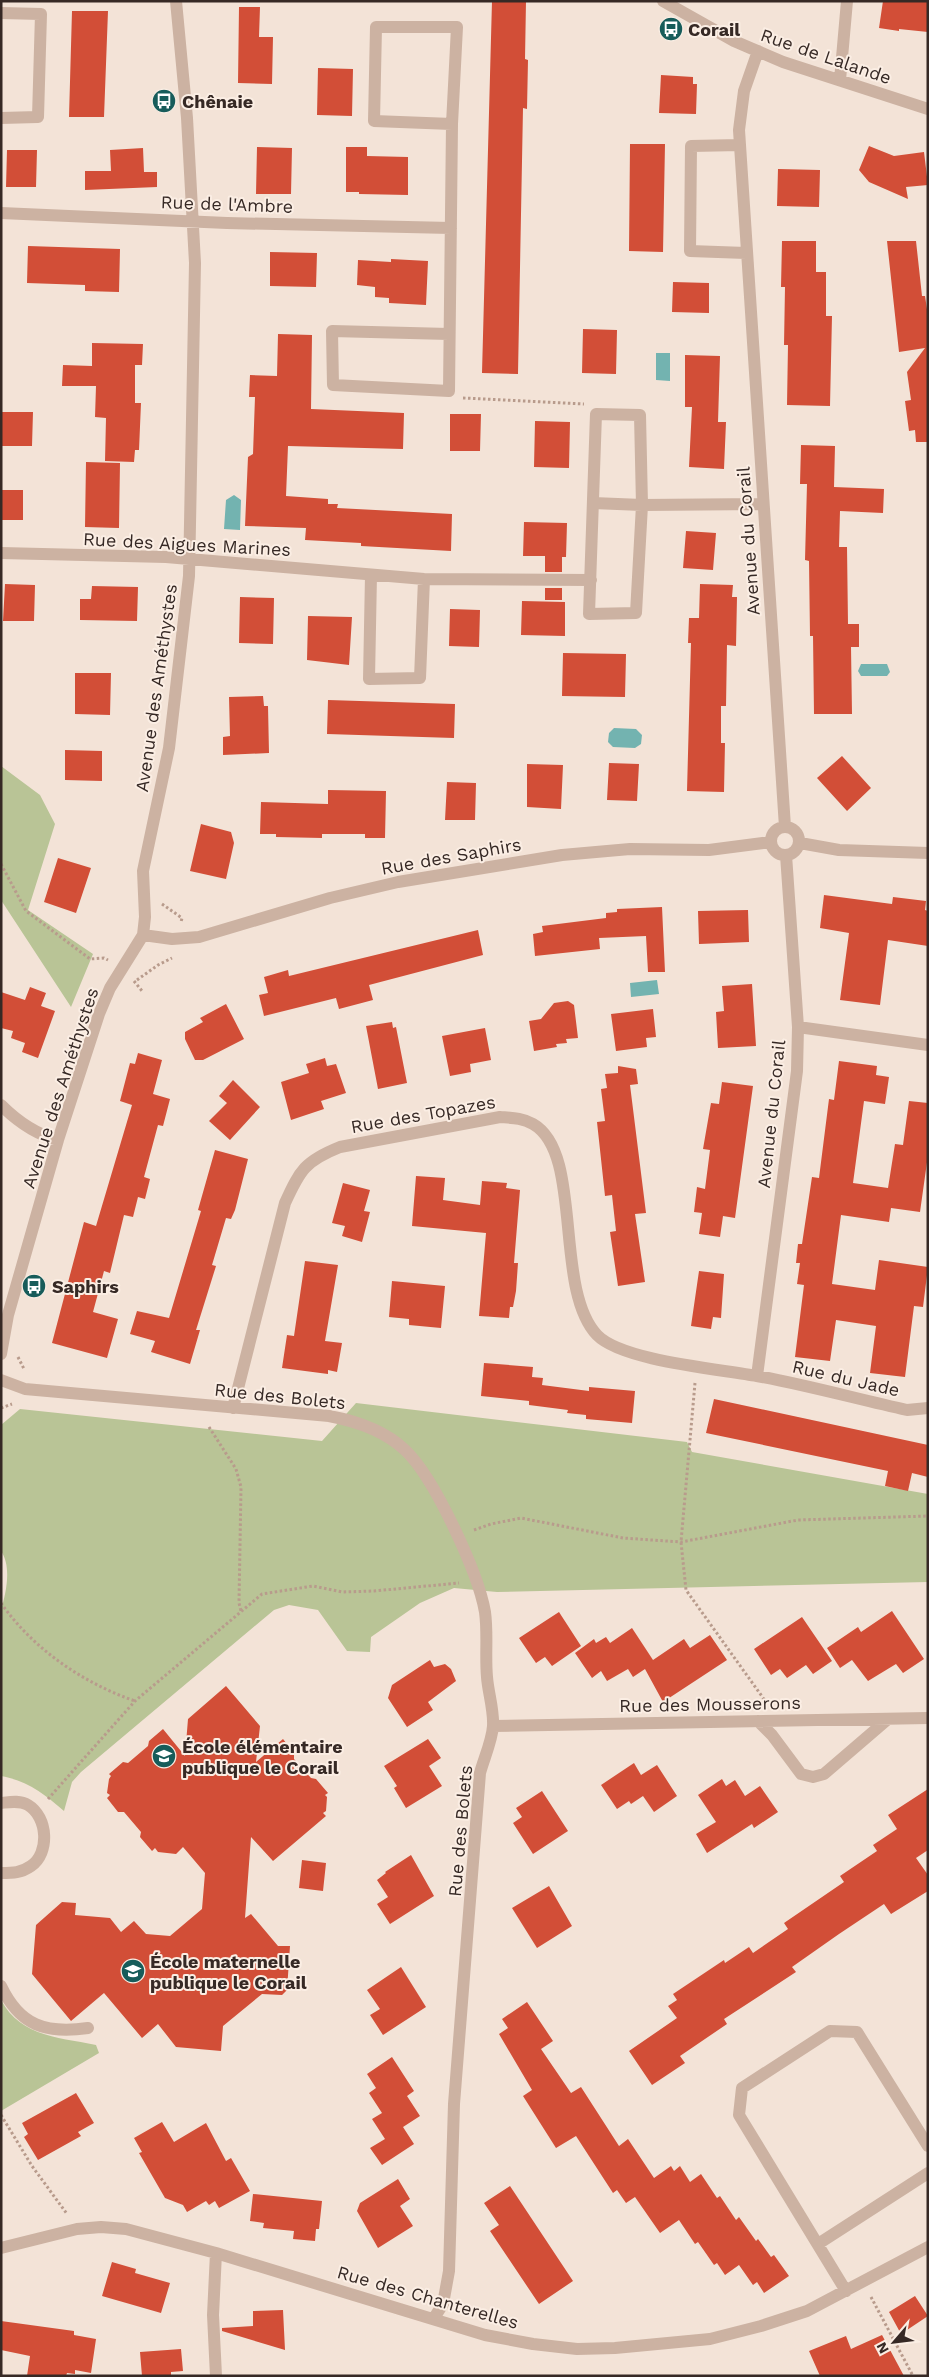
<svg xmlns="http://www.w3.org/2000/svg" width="929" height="2377" font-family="'Work Sans',sans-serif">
<rect width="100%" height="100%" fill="#f3e3d7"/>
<path fill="#b9c496" d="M1,766L40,795L55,824L28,910L93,954L71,1007L1,900Z
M356,1403L687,1442L692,1452L928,1494V1582L497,1592L454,1588L420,1603L371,1637L370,1652L347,1651L318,1610L289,1605L274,1610L81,1772L72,1782L64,1811C44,1794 28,1781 1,1776V1610C6,1593 12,1567 1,1551V1425L20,1409L322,1441Z
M1,2000C21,2037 58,2037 96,2045L99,2053L1,2111Z"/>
<path fill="#73b3b0" d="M656,353H670V381L656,380Z
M234,495L241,500L240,530L224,529L226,500Z
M861,664H887L890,672L887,676H861L858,671Z
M614,728L636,729L642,735L641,744L635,748L613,747L608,742L609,733Z
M657,980L659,994L631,997L630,983Z"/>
<path fill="#d24e37" d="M492,1H526L525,59L528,60L527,109L523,108L518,374L482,373Z
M883,1H928V32L899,29V31L879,28Z
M239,7H260L259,37H273L272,84L238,83Z
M72,11H108L104,117H69Z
M318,68L353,69L352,116L317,115Z
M661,75L693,77V84H697L696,114L659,113Z
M630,144H665L663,252L629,251Z
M869,146L894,156L924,152L928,185L906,187L908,199L869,182L859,170Z
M257,147L292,148L291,194H256Z
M346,147H367V156L408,157V195L359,194V192H346Z
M143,148L144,172H157V187L85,190V171H111L110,150Z
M7,150H37L36,187H6Z
M778,169L820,170L819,207L777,206Z
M782,241H816V272H826V316H832L830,406L787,405L788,345H784L785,287H781Z
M887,241H916L922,296H925L928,316V442H916L915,430L909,431L905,401L911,400L907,372L925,348L899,352Z
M28,246L120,249L119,292L85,291V285L27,283Z
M270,252L317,253L316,287L270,286Z
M391,259L428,261L426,305L389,303V298L375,297V287L357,285L358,260L391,262Z
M673,282L709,283V313L672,312Z
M583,329L617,330L616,374L582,373Z
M278,334L312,335L311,409L404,413L403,449L288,446L286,496L328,499V504H338L337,508L452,514L451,551L361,546V543L305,540L306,528L245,526L248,457L253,454L255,397H249L250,375L277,376Z
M92,343L143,344L142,365H135V403H141L139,450H135L134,462L105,461L106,418L95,417L96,386H62L63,365L92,366Z
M685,355L720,356L718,422H726L724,469L689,467L692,407H685Z
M1,412H33L32,446H1Z
M450,414H481L480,451H450Z
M535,421L570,422L569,468L534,467Z
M801,445L835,446L834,487L884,489L883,513L840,511L839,547H847L848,624H859V647H851L852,714H814L813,636H810L809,561L805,560L807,484H800Z
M86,462L120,463L119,528L85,527Z
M1,490H23V520H1Z
M524,522L567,523L566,557H562V572H545V556H523Z
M686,531L716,533L713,570L683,568Z
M5,584L35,585L34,621H3Z
M700,584L733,585L732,597H737L736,646L727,645L726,706H721V743H725L724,792L687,791L691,643H688L689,618H699Z
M92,586L138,587L137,621L80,620V599H91Z
M545,588H562V600H545Z
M240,597L274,598L273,644L239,643Z
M522,601L565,602V636L521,635Z
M450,609L480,610L479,647L449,646Z
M308,616L352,617L349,665L307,660Z
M563,653L626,654L625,697L562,696Z
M75,673H111L110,715L75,714Z
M263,696L264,706H268L269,753L223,755V737L230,736L229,697Z
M328,700L455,704L454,738L327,734Z
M65,750L102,751V781L65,780Z
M842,756L871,788L847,811L817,778Z
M609,763L639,764L637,801L607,800Z
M527,764L563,765L561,809L527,807Z
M447,782L476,783L475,820H445Z
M328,790L386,791L385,838H365V834H322V838L276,837V834H260L261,802L328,804Z
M201,824L231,832L234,843L226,879L190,871Z
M58,858L91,868L76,913L44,902Z
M824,895L892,904L893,897L926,901L925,910L928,911V946L888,940L880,1005L840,1000L849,933L820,928Z
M662,907L665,972H648L646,936L599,938L600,949L535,956L533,934L543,932L542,926L606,918V913L617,912V909Z
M748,910L749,942L699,944L698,911Z
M478,930L483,955L369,985L373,1000L339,1009L336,998L264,1016L259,995L268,993L264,977L288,970L289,976Z
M752,984L756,1046L718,1048L716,1012L724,1011L722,986Z
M30,987L46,993L41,1006L55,1011L38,1058L22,1052L25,1043L11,1038L13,1031L1,1028V992L25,1000Z
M568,1001L574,1005L578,1038L566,1039L567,1043L556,1044L557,1047L534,1051L529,1021L541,1019L554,1003Z
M226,1004L244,1039L203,1060H195L185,1039V1032L203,1022L200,1018Z
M653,1009L656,1037L646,1038L647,1047L616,1051L611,1014Z
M392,1022L393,1028L396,1027L407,1083L378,1089L366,1026Z
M485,1028L491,1060L470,1064L471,1072L450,1076L442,1036Z
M138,1053L162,1060L153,1094L170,1099L163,1126L158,1125L144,1177L150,1179L145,1199L138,1197L133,1217L124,1215L110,1273L104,1271L93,1312L118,1319L107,1358L52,1343L84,1222L96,1226L132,1105L120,1101L130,1063L135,1064Z
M325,1058L327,1066L336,1064L346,1093L321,1101L324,1109L291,1120L281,1082L309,1073L306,1064Z
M839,1061L877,1066L876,1075L889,1077L885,1104L864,1101L853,1183L888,1188L895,1144L903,1145L909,1101L928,1103V1155L920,1212L891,1208L889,1222L841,1215L832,1284L875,1290L879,1260L928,1267L923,1307L914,1306L905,1377L870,1373L876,1326L836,1320L830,1361L795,1357L804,1285L797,1284L800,1263H796L798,1244H802L812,1177L819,1178L829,1099L834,1100Z
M618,1066L636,1069L638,1084L630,1085L646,1213L635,1214L645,1282L618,1286L610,1232L616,1231L612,1195L605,1196L597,1122L605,1121L601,1089L607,1088L605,1074L618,1073Z
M233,1080L260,1107L230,1140L209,1121L227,1103L219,1096Z
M722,1082L753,1086L735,1218L723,1216L720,1237L699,1234L702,1213L694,1212L697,1187L705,1189L710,1150L703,1149L711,1103L719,1104Z
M215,1150L248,1159L235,1210L231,1219L226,1218L212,1265L216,1266L196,1330H200L190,1364L151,1352L155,1341L130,1334L137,1311L169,1318L201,1211L198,1210Z
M416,1176L445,1178L443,1200L480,1205L482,1181L507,1183L506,1188L520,1190L514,1263H518L516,1291L513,1307H510L509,1318L479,1316L486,1233L412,1226Z
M343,1183L370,1190L364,1211L370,1212L362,1242L342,1236L345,1226L332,1223Z
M305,1261L338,1265L325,1341L342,1343L337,1372L328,1370V1374L282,1368L287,1335L294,1336Z
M699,1271L724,1274L721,1318L713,1317L711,1329L691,1326Z
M392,1281L445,1286L441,1328L409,1325V1319L389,1317Z
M484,1363L533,1367L532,1377L543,1378L542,1385L589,1391V1387L635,1391L632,1423L586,1419V1415L567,1413L568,1410L529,1405V1401L481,1396Z
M714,1399L928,1445V1477L912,1473L908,1491L885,1486L888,1471L706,1433Z
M892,1611L924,1659L903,1673L896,1664L868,1681L852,1660L840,1668L827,1648L858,1627L861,1632Z
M559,1612L581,1646L552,1666L545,1657L536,1663L519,1638Z
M802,1617L832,1661L813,1674L806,1665L787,1678L780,1669L771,1675L754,1649Z
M632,1628L653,1660L684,1639L690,1648L710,1635L727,1660L663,1702L645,1669L633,1677L628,1669L607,1681L601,1671L592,1678L575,1653L594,1639L596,1643L606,1637L610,1643Z
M430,1660L434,1667L445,1664L451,1669L456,1681L428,1702L433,1710L407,1727L388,1698L392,1685Z
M226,1686L260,1726L256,1762L283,1739L294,1753V1759L311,1778L316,1779L328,1793L325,1795L327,1797L326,1811L323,1813L326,1816L273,1861L251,1837L245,1918L251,1914L278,1946H290L287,1990L282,1995L262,1994L223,2026L221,2051L176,2047L158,2024L142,2038L104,1993L71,2021L32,1974L36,1925L62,1902L76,1903L75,1915L110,1918L121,1932L134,1921L146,1934L170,1936L202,1909L205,1873L183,1847L176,1854L158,1852L155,1848L152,1851L140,1837L141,1832L124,1812H118L107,1798L110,1795L107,1793L109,1779L111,1776L109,1774L123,1762L128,1763L148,1746L149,1741L163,1729L185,1756L188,1719Z
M428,1739L441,1758L429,1766L442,1786L406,1808L394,1788L397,1786L384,1766Z
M634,1763L641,1775L657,1765L677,1796L654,1812L643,1796L631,1804L629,1801L617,1809L601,1785Z
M722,1779L726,1786L735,1780L745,1796L760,1786L778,1812L754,1828L752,1824L707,1853L696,1834L716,1822L698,1795Z
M928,1789V1850L916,1858L928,1875V1891L891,1914L884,1904L839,1934L792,1967L796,1972L724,2019L727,2024L680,2056L685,2063L652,2085L629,2051L677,2018L668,2006L677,2000L673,1994L724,1960L725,1963L749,1947L753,1953L788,1929L784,1923L844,1882L840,1876L877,1851L873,1845L897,1829L888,1815Z
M542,1791L568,1831L533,1854L513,1823L522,1817L516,1808Z
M411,1855L434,1896L390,1924L377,1904L388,1897L377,1880L386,1873L385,1872Z
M302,1860L326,1863L323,1891L299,1888Z
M549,1886L572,1926L537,1948L512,1908Z
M401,1967L426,2007L383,2035L370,2015L380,2009L367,1990Z
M527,2002L553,2041L541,2049L571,2093L581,2087L619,2146L628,2139L654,2178L671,2166L674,2171L680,2166L690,2182L701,2174L717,2198L720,2196L736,2220L739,2217L756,2241L758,2239L771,2257L774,2255L789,2276L764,2293L757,2282L753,2285L739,2265L725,2275L717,2263L714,2265L698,2242L695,2244L679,2220L660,2233L635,2197L626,2203L617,2190L613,2193L576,2136L556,2148L523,2096L532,2090L499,2034L508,2028L502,2019Z
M392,2057L414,2091L407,2096L420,2116L403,2127L414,2144L382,2165L370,2148L385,2139L372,2119L382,2113L369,2093L376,2088L367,2074Z
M76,2093L94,2123L78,2132L81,2136L38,2160L24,2137L28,2134L22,2123Z
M162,2122L174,2142L206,2123L226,2161L231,2158L250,2191L219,2208L215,2201L209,2205L206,2201L187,2212L183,2205L165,2198L139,2153L142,2152L134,2138Z
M398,2179L410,2199L400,2206L413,2226L378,2248L357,2211L360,2203Z
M510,2186L573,2281L539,2304L490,2231L499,2225L484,2203Z
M253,2194L322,2201L319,2229H316L315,2241L293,2239L294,2231L263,2228L264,2223L250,2221Z
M112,2262L136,2269L135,2273L170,2283L161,2313L102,2296Z
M915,2296L928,2316L901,2334L889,2312Z
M283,2310L285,2350L222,2331V2328L253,2326V2311Z
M1,2321L74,2331V2335L96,2339L91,2373L75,2370V2374L67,2373L66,2376H27L30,2356L1,2350Z
M882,2335L904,2376H820L809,2351L846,2336L851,2349Z
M181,2349L183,2371L171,2372V2376H142L140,2352Z"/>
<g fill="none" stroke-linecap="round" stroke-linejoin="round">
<path stroke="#b89b8c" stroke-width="3" stroke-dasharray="2.5 2.5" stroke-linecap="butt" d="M463,398L584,404
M1,864L26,911L90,959L104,958L108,960
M162,904L182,918L181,922
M137,980L158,965L172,958
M134,981L142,991
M18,1357L24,1369
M695,1383L681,1542L686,1590L766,1702
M1,1408L12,1404
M209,1427L236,1469L241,1487L239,1603L241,1611
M474,1530L491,1524L521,1518L623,1538L681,1542L798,1520L928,1516
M1,1603C33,1649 83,1683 135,1701
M48,1799L135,1701L262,1594L313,1586L342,1592L374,1591L459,1583
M1,2115L32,2166L67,2214
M871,2297L913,2376"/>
<path stroke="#ccb2a2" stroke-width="12" d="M663,1L734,41L783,62L928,109
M1,13L41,14L38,117L1,118
M758,51L744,91L739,130L785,827
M840,80L847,1
M740,145L691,146L690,251L746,253
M1,213L227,223L451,228
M449,334L332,331L333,385L449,391L452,124L457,27H376L374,121L452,124
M596,414L640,415L642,505L636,613L589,614Z
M593,503L642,505L763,504
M1,553L166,557L424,579L591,580
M371,575L369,679L420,678L424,579
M771 841a14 14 0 1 1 28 0a14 14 0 1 1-28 0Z
M800,843L839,850L928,853
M143,935L172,939L199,937L330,898L398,882L562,855L630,849L709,850L771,842
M798,1027L928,1045
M1,1105C18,1122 35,1134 58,1140
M1,1354L8,1315L58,1140L99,1014L110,988L143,935L145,917L143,871L169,748L189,576L195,263L187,118L176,1
M757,1376L797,1071L798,1027L786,855
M1,1380L25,1389L329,1416C356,1421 385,1431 405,1450C434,1477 478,1572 485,1612C488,1634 485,1655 487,1677C488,1692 494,1710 493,1726C492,1741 484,1758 480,1773L454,2104L449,2271L443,2304L434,2318
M233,1408L285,1203C300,1170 305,1161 340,1147L500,1117C512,1118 522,1118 533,1124C584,1153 553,1288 597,1335C622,1361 720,1369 757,1376C807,1385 857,1399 907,1410L928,1408
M758,1721L772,1735L801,1774L813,1777L824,1774L888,1719
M493,1726L928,1718
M1,1803C10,1802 20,1800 28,1805C48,1817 50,1853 31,1866C21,1873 13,1873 1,1873
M1,1986C20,2026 46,2034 88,2028
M818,2244L928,2173
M1,2248L77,2229L101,2227L126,2229L216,2253L485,2335L533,2344L577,2349L615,2348L710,2339L761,2326L807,2311L928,2247
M846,2291L739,2115L742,2088L830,2031L857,2032L928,2146
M216,2376L213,2315L216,2253"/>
</g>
<defs>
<g id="bus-disc" transform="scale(1.25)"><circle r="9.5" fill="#175c5a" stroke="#fbeee4"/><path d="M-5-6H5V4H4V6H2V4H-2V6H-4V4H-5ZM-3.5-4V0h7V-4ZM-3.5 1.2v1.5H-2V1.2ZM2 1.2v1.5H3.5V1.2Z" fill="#fff"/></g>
<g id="school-disc" transform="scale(1.25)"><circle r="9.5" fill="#175c5a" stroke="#fbeee4"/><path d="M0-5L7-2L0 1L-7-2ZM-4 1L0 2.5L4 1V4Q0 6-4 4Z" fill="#fff"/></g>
</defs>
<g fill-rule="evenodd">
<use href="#bus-disc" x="671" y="29"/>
<use href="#bus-disc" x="164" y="101"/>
<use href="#bus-disc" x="34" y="1286"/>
<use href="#school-disc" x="164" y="1756"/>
<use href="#school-disc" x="133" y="1971"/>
</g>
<g text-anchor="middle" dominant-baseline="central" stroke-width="4" stroke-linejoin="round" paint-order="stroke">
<g font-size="18" font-weight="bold" fill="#362925" stroke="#fbeee4" text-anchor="start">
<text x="688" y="29">Corail</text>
<text x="182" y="101">Chênaie</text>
<text x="52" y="1286">Saphirs</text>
<text x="182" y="1746">École élémentaire<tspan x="182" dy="21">publique le Corail</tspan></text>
<text x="150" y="1961">École maternelle<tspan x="150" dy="21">publique le Corail</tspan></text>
</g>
<g font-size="18" fill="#362925" stroke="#fbeee4">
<text transform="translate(826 56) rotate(19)">Rue de Lalande</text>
<text transform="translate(227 204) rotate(2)">Rue de l'Ambre</text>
<text transform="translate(748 541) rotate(-94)">Avenue du Corail</text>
<text transform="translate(187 544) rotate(3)">Rue des Aigues Marines</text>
<text transform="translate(156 688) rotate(-82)">Avenue des Améthystes</text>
<text transform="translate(451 856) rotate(-10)">Rue des Saphirs</text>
<text transform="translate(60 1088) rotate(-72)">Avenue des Améthystes</text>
<text transform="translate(423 1114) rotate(-10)">Rue des Topazes</text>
<text transform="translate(771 1114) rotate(-84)">Avenue du Corail</text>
<text transform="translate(846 1378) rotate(13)">Rue du Jade</text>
<text transform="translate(280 1396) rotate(6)">Rue des Bolets</text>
<text transform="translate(710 1704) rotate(-1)">Rue des Mousserons</text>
<text transform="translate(460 1831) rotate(-85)">Rue des Bolets</text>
<text transform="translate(428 2297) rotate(16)">Rue des Chanterelles</text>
</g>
</g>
<rect width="929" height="2377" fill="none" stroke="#362925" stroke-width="5"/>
<g transform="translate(894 2342) rotate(242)" stroke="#fbeee4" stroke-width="4" paint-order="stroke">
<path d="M0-4L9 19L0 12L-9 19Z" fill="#362925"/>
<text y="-8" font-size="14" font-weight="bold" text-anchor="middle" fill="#362925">N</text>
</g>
</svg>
